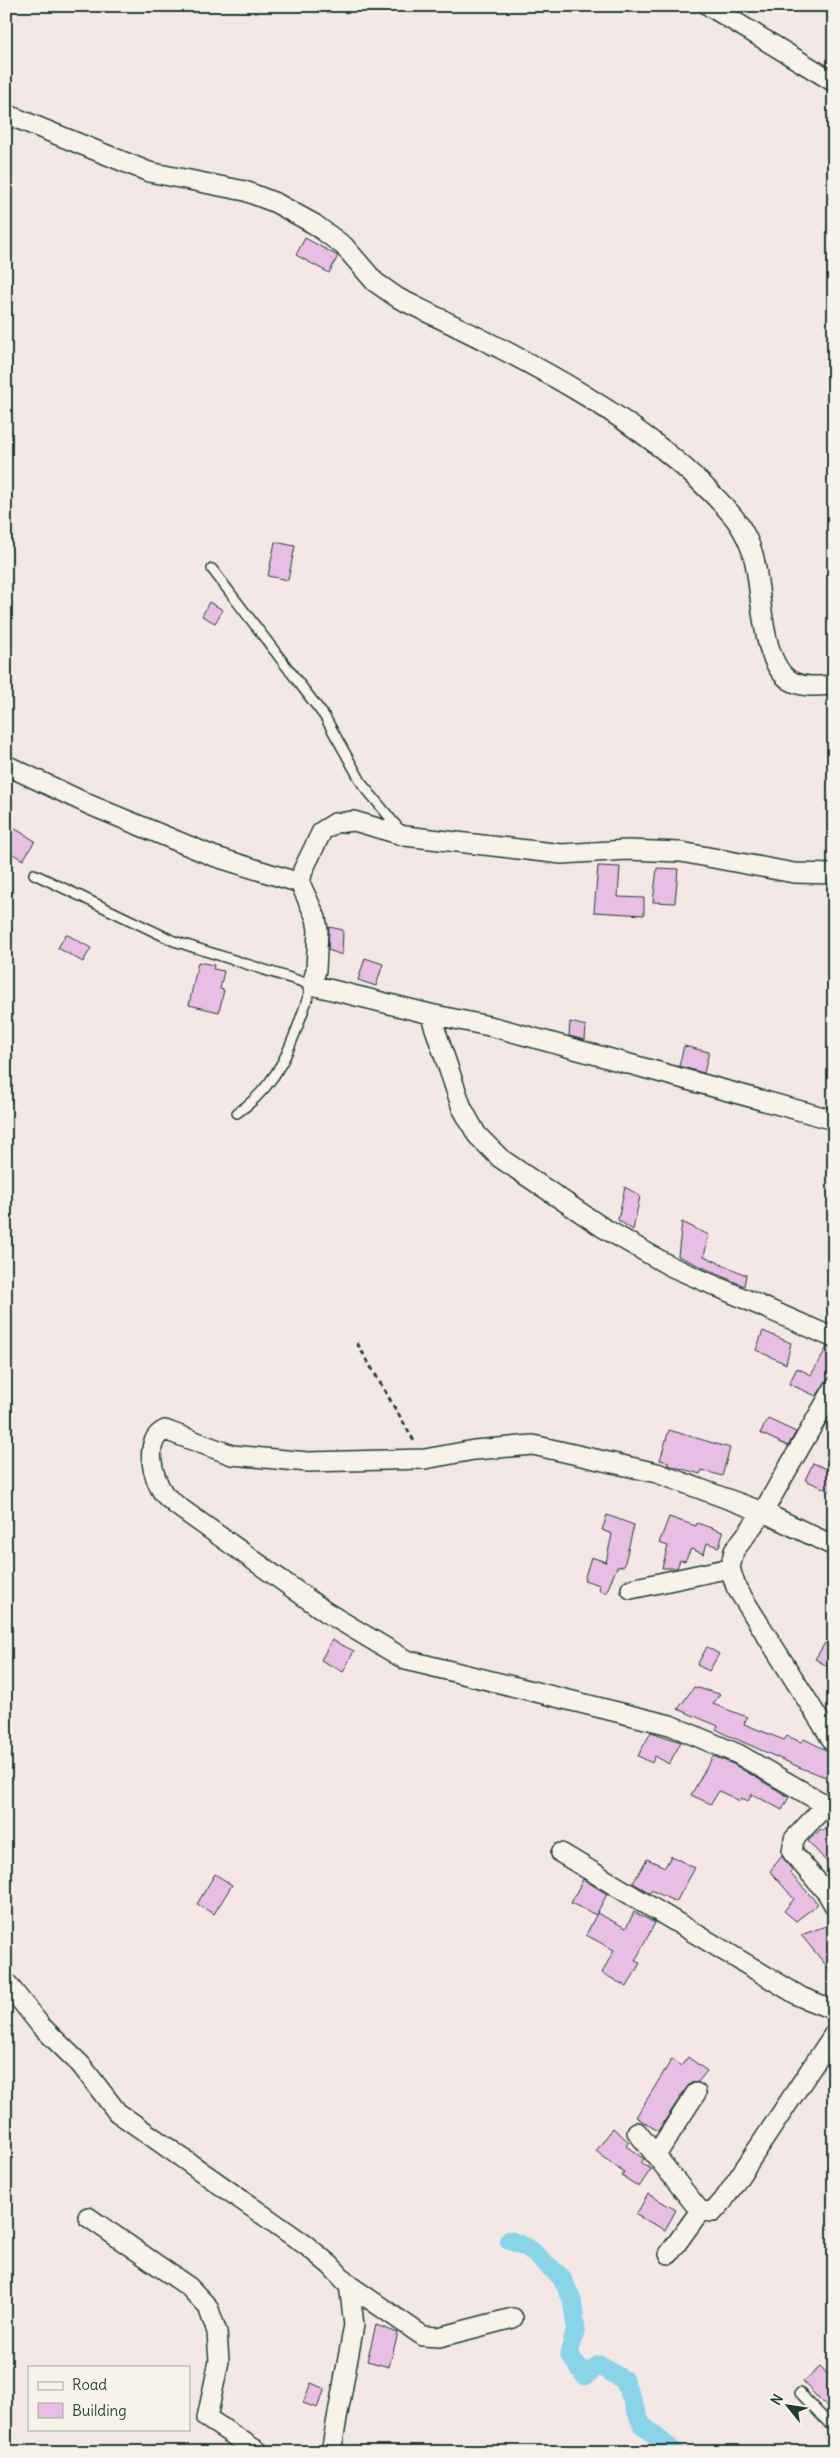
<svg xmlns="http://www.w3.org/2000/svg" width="840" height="2458" font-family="Delius,sans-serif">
<rect width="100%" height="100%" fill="#f4e8e7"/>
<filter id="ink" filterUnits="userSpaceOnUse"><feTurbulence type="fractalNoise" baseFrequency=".02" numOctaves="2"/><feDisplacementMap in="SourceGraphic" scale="10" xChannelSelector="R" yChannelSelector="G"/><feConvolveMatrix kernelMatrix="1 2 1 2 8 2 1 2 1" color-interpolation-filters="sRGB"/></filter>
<g filter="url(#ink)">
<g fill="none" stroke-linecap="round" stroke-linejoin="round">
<path stroke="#89d4e9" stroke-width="19" d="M509,2240L528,2248L561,2277L572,2299L576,2329L569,2354L585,2376L599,2365L624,2380L642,2425L675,2452"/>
</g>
<path fill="#e8bee5" stroke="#1f3d34" d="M305,238L338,256L329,273L296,255Z
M275,542L295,546L288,580L268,576Z
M209,602L223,610L215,623L202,616Z
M6,823L35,841L23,860L6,850Z
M598,866L620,867L618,897L644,898V915L594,912Z
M657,868L678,869L675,903L653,902Z
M329,927L343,930L342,955L328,950Z
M66,934L91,948L83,962L58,948Z
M365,958L383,964L376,986L358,980Z
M198,962L214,965L213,969L224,971L220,989L224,990L219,1012L189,1005Z
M570,1022L586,1026L585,1040L569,1036Z
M684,1046L709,1052L704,1073L679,1066Z
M625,1187L640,1196L633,1230L618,1220Z
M682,1222L709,1235L704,1256L746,1275L744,1286L678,1256Z
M763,1331L791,1343L786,1364L756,1350Z
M827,1347L834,1349V1372L816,1396L789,1384L797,1368L811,1375Z
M768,1419L796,1432L788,1446L760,1433Z
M669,1430L730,1448L722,1476L702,1470L700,1474L668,1465V1462L660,1460Z
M813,1463L834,1472V1493L805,1480Z
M607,1515L634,1525L624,1566L617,1567L606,1593L599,1590L600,1585L584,1580L591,1557L606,1562L612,1534L602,1530Z
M669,1517L696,1526L697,1523L723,1532L719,1547L707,1543L704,1554L691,1549L685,1561L680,1560L677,1568H662L668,1546L659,1543Z
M332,1640L354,1651L343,1672L321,1660Z
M825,1643L834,1649V1659L829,1667L815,1659Z
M707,1647L719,1654L709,1671L697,1665Z
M694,1687L720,1694L713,1704L747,1717L744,1724L784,1740L787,1736L801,1742L804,1739L834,1754V1780L801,1768L725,1734L716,1729L718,1726L678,1709Z
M651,1732L681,1742L669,1764L655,1756L652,1763L638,1756Z
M713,1756L733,1764L789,1797L782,1810L752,1794L748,1801L741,1798L740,1801L719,1791L711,1804L691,1795Z
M834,1823V1870L808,1841L821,1829L823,1831Z
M671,1856L695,1868L676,1902L651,1890L650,1893L633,1883L647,1859L665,1867Z
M782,1856L792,1870L790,1873L818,1904L796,1921L784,1911L794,1899L770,1871Z
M215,1874L232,1885L214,1914L197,1904Z
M583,1879L607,1894L596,1915L571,1903Z
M634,1912L655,1923L635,1961L640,1963L627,1987L602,1973L614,1950L586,1935L597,1913L626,1928Z
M834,1923V1975L801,1935Z
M688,2057L707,2071L698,2082L691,2083L687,2087L658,2131L636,2117L672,2059L681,2066Z
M613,2128L629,2142L626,2146L644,2159L641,2163L651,2169L639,2187L622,2176L624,2173L596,2151Z
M648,2194L676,2210L665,2230L636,2215Z
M376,2325L398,2333L389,2367L367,2361Z
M820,2367L834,2381V2415L803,2382Z
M311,2383L325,2389L317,2408L303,2403Z"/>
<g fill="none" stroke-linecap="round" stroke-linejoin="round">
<g stroke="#1f3d34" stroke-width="12">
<path id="lane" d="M212,569L325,717L363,785L400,830
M34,874L174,941L312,985C295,1035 283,1082 237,1113
M800,2393L834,2429"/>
</g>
<g stroke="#1f3d34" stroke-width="22">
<path id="street" d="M709,6L834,82
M6,114L149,172L245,191L276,203L314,224L344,246L375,282L398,298C517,356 644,414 732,515C743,528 752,547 755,563C762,594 761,667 793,682C806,688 820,686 834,685
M6,765L90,805L213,856L300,883
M834,874L794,873L681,852L627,850L562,854L405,836L354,821L335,823L322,831L303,870L300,883L316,918L318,930L316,970L312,985L430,1014L494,1027L834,1120
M430,1014L462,1108L477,1135L500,1158L602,1227L670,1266L834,1338
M834,1388L763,1512L734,1551L730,1568L736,1587L834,1743
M834,1546L763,1512L657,1473L533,1445L474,1450L425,1459L308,1462L232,1455L165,1430C142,1440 153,1479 164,1494C167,1498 172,1501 176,1505L326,1612L406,1660L670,1725L738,1754L826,1805L834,1808
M631,1589L730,1568
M826,1805L794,1839L792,1852L827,1893L834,1905
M561,1853L801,1997L834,2010
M6,1982L41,2026L81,2065L117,2112L307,2246L330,2265L349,2285L423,2336L439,2337L513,2318
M637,2132L700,2211L713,2212L723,2201L834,2034
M656,2155L696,2093
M88,2217L189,2287L208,2307L217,2332L219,2361L207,2418L259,2452
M669,2254L700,2211
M331,2452L354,2325L349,2285"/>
</g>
<path stroke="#1f3d34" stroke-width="3" stroke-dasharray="5 4" stroke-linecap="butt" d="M357,1343L414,1441"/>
<use href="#lane" stroke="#f7f3e8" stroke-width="9"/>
<use href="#street" stroke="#f7f3e8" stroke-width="19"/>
</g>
</g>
<rect width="840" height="2458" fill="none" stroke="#f7f3e8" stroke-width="25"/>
<rect x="12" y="12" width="815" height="2433" fill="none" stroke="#1f3d34" stroke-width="2" filter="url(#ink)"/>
<rect x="28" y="2366" width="162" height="65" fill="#f7f3e8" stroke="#a1aaa0"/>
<rect x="38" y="2382" width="25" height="8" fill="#f7f3e8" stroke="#a1aaa0"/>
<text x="72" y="2390" font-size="15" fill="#1f3d34">Road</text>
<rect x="38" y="2403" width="25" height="15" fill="#e8bee5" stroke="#a1aaa0"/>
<text x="72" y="2416" font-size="15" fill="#1f3d34">Building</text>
<g transform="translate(788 2406) rotate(300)" stroke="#f7f3e8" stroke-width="4" paint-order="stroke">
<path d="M0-4L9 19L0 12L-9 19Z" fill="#1f3d34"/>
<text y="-8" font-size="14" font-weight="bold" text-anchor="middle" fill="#1f3d34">N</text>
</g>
</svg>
